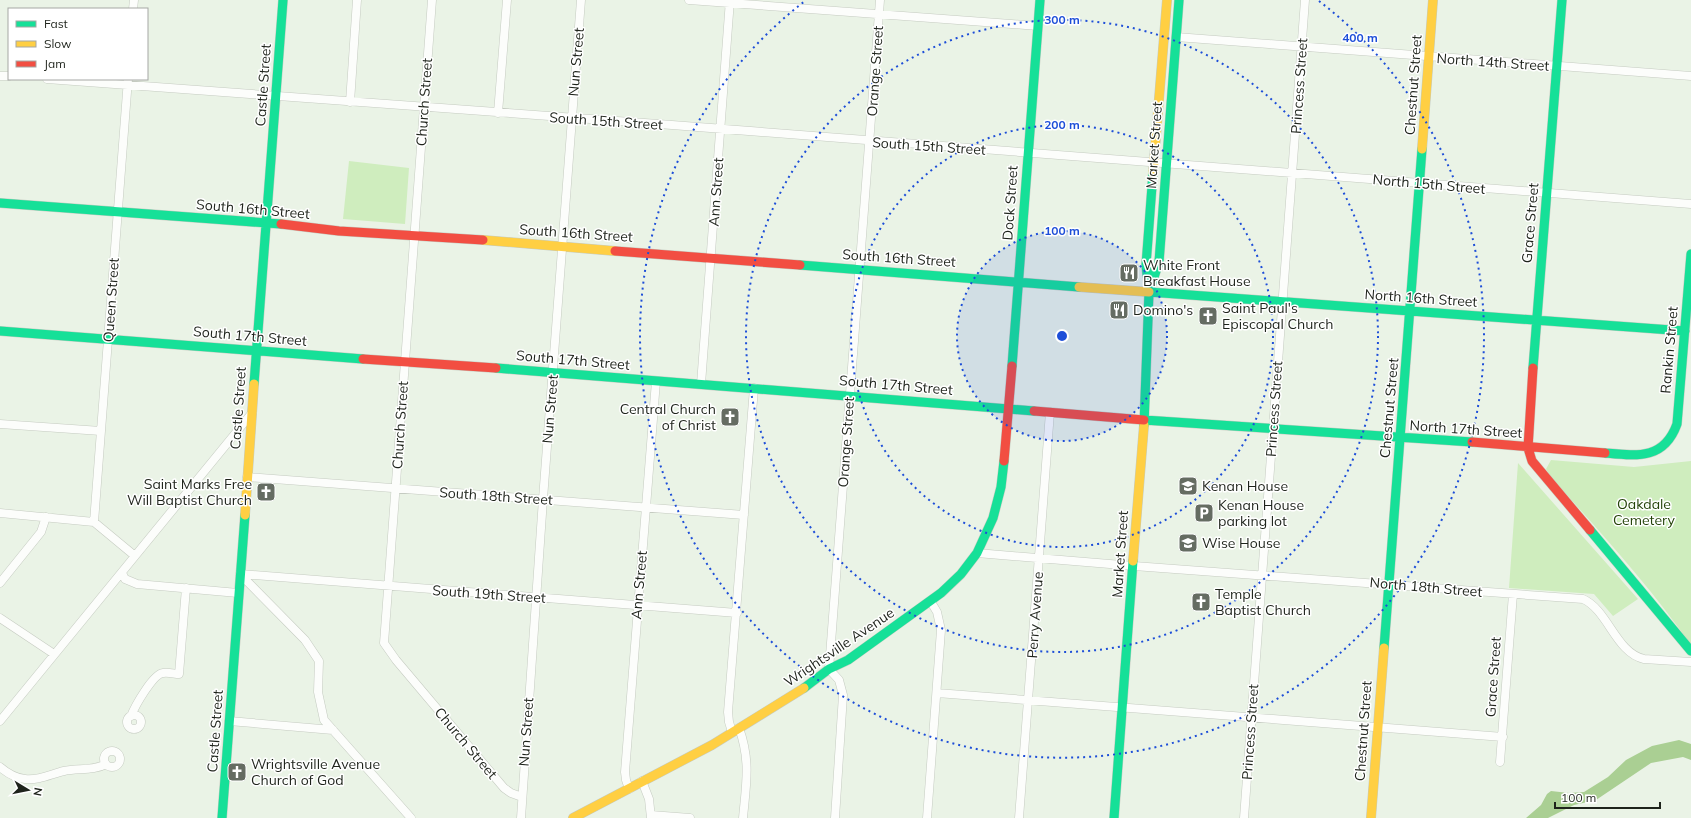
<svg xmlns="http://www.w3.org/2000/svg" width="1691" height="818" font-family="Mulish,sans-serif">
<rect width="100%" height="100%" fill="#eaf3e6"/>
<path fill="#cfedbe" d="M349,161L409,168L405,224L343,219Z
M1551,460L1634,467L1691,461V645C1649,585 1599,531 1550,476L1546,469Z
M1518,463L1638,599L1613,616L1594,594L1509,588Z"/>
<path fill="#aacf93" d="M1679,740L1691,744V760L1683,757L1651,763L1596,800L1574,805L1548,818H1526L1541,805L1547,794L1551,791L1569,793L1584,792L1608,777L1626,760L1652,746Z"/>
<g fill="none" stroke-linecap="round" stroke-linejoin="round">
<g stroke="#c5cbc1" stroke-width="9">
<path id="street" d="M432,0L384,643L396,660L504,788L511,793L522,797
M689,0L1038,26
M133,9L134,0
M1176,37L1691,76
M0,76H9
M47,79L672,125L1691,204
M350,102L357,0
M498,113L507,0
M701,384L730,0
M0,424L101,431
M247,477L744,515
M0,513L94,522L135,556
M94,522L128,79
M977,553L1134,566L1583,599C1608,610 1616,653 1644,659L1691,662
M122,573L125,579L137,584L238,593
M240,574L737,613
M240,574L305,640L319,661L318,692L324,720L411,818
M0,583L41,532L46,517
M0,618L54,654
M937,693L1503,737
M127 722a7 7 0 1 1 14 0a7 7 0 1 1-14 0Z
M131,716C135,706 153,674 163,673C168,672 175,674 179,674L186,588
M0,721L252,413
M229,721L333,730
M739,728C751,761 746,785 743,818
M732,732L729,722L728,712L754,388
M104 759a8 8 0 1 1 16 0a8 8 0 1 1-16 0Z
M1500,762L1513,594
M0,767C7,773 15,778 25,779C38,781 51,774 64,771C78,768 94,771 106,764
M642,781L649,799L651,818
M629,789L626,780L625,772L656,381
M651,815L690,818
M521,818L543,499L581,0
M835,818L843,695L839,680L829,669L880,0
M927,818L941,630L937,612L931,602
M1019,818L1050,412
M1244,818L1305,0"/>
</g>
<g stroke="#c5cbc1" stroke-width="10">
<path id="fast" d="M0,203L281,224
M800,265L1079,287
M1150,289L1159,262L1179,0
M1149,292L1685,331
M0,331L363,359
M1012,366L1040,0
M496,368L1034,411
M1533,368L1562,0
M254,384L283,0
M1144,420L1472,442
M1144,425L1149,292L1146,265L1153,173
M1605,453C1637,456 1664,460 1677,424L1691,254
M1590,530L1691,651
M1384,648L1422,149
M804,688L829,669L848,660L941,593L961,574L977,553L993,518L1001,487L1004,461
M222,818L245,515
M1114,818L1133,561"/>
</g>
<g stroke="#c5cbc1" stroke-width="10">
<path id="slow" d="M1422,149L1433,0
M1153,173L1167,0
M483,240L615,251
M1079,287L1149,292
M245,515L254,384
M1133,561L1144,425
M573,818L712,745L804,688
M1371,818L1384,648"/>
</g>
<g stroke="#c5cbc1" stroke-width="10">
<path id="jam" d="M281,224L339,231L483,240
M615,251L800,265
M363,359L496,368
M1533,368L1528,448L1532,461L1590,530
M1034,411L1144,420
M1472,442L1605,453
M1004,461L1012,366"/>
</g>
<use href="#street" stroke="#fcfdfb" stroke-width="8"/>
<use href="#fast" stroke="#16e098" stroke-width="9"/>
<use href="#slow" stroke="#ffcf43" stroke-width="9"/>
<use href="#jam" stroke="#f24e42" stroke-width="9"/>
</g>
<circle cx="1062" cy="336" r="105" fill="#1d4ed8" fill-opacity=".12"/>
<g fill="none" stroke="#1d4ed8" stroke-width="2" stroke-dasharray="2 4">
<circle cx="1062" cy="336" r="105"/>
<circle cx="1062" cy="336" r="211"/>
<circle cx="1062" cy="336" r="316"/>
<path d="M1319 1A422 422 0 1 1 805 1"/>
</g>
<defs>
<g id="restaurant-square" transform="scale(1)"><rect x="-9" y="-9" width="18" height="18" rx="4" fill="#656c62" stroke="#fff"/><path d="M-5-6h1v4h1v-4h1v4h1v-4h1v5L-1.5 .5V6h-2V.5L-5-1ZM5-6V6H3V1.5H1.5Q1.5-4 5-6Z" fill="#fff"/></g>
<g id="church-square" transform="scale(1)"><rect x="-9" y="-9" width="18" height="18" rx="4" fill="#656c62" stroke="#fff"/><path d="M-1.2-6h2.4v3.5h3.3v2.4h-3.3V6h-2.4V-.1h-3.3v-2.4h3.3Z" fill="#fff"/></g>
<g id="university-square" transform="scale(1)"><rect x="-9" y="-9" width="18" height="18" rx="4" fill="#656c62" stroke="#fff"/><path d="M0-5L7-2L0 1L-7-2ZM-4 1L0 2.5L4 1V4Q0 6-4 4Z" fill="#fff"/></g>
<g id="parking-square" transform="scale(1)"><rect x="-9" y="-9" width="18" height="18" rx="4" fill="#656c62" stroke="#fff"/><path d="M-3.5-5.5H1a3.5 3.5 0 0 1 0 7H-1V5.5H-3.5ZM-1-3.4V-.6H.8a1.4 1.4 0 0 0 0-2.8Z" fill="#fff"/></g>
</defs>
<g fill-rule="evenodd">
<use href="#restaurant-square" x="1129" y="273"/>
<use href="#restaurant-square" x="1119" y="310"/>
<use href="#church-square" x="1208" y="316"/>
<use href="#church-square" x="730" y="417"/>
<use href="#university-square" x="1188" y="486"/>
<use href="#church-square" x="266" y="492"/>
<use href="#parking-square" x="1204" y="513"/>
<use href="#university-square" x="1188" y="543"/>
<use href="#church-square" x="1201" y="602"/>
<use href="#church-square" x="237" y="772"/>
</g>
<g text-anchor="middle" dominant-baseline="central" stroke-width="3" stroke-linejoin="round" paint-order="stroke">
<g font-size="14" fill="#1e231b" stroke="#fff">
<text transform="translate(576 62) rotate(-85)">Nun Street</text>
<text transform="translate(1493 62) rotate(4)">North 14th Street</text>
<text transform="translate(875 71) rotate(-86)">Orange Street</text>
<text transform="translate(263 85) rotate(-86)">Castle Street</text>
<text transform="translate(1413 85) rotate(-86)">Chestnut Street</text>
<text transform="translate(1299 86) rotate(-86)">Princess Street</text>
<text transform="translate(424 102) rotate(-86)">Church Street</text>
<text transform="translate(606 121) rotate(4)">South 15th Street</text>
<text transform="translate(1154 145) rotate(-86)">Market Street</text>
<text transform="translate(929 146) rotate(4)">South 15th Street</text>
<text transform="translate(1429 184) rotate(5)">North 15th Street</text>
<text transform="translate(716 192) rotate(-86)">Ann Street</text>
<text transform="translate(1010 203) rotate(-86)">Dock Street</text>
<text transform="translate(253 209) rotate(5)">South 16th Street</text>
<text transform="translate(1530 223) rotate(-85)">Grace Street</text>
<text transform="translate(576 233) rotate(4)">South 16th Street</text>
<text transform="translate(899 258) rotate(4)">South 16th Street</text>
<text transform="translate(1421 298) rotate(4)">North 16th Street</text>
<text transform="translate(111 300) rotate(-86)">Queen Street</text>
<text transform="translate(250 336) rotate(5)">South 17th Street</text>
<text transform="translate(1669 350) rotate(-85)">Rankin Street</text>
<text transform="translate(573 360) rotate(5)">South 17th Street</text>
<text transform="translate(896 385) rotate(5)">South 17th Street</text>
<text transform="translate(238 408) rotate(-86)">Castle Street</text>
<text transform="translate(1389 408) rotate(-85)">Chestnut Street</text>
<text transform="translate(550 409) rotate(-85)">Nun Street</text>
<text transform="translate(1274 409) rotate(-86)">Princess Street</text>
<text transform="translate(400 425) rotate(-86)">Church Street</text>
<text transform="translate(1466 429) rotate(4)">North 17th Street</text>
<text transform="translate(846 442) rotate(-86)">Orange Street</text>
<text transform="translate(496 496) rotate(4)">South 18th Street</text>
<text transform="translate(1120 554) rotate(-86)">Market Street</text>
<text transform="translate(639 585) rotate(-85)">Ann Street</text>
<text transform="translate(1426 587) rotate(5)">North 18th Street</text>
<text transform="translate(489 594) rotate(4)">South 19th Street</text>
<text transform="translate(1035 615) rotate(-86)">Perry Avenue</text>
<text transform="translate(839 647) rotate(-34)">Wrightsville Avenue</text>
<text transform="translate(1493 677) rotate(-86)">Grace Street</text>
<text transform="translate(215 731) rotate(-86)">Castle Street</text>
<text transform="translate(1363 731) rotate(-86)">Chestnut Street</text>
<text transform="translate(526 732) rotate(-86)">Nun Street</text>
<text transform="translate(1250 732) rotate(-86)">Princess Street</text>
<text transform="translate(466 743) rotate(50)">Church Street</text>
</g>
<g font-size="14" fill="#1e231b" stroke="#fff" text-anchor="start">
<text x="1143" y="265">White Front<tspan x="1143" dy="16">Breakfast House</tspan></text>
<text x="1222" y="308">Saint Paul's<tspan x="1222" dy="16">Episcopal Church</tspan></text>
<text x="1133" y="310">Domino's</text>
<text x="716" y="409" text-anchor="end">Central Church<tspan x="716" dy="16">of Christ</tspan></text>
<text x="252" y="484" text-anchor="end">Saint Marks Free<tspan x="252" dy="16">Will Baptist Church</tspan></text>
<text x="1202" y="486">Kenan House</text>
<text x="1218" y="505">Kenan House<tspan x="1218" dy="16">parking lot</tspan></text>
<text x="1202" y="543">Wise House</text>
<text x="1215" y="594">Temple<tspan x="1215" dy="16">Baptist Church</tspan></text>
<text x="251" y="764">Wrightsville Avenue<tspan x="251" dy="16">Church of God</tspan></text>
</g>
<g font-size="14" fill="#244309" stroke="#fff">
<text x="1644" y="504">Oakdale<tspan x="1644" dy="16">Cemetery</tspan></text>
</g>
</g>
<circle cx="1062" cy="336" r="6" fill="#1d4ed8" stroke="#fff" stroke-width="2"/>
<g font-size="12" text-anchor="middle" font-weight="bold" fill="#1d4ed8" stroke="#fff" stroke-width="3" stroke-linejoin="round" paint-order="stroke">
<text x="1062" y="24">300 m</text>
<text x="1360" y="42">400 m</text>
<text x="1062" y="129">200 m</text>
<text x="1062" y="235">100 m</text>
</g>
<rect x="8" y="8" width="140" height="72" fill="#ffffff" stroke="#a5a7a4"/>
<rect x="16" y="21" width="20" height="6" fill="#16e098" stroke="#a5a7a4"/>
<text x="44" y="28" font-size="12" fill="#1e231b">Fast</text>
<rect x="16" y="41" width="20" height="6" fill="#ffcf43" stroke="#a5a7a4"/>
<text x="44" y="48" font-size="12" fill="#1e231b">Slow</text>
<rect x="16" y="61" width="20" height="6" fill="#f24e42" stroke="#a5a7a4"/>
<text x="44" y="68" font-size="12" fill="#1e231b">Jam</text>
<g transform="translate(28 790) rotate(100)" stroke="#ffffff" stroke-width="3" paint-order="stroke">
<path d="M0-3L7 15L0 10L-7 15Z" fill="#1e231b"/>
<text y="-6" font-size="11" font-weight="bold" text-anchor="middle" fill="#1e231b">N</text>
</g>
<path d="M1555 802v6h105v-6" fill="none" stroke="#1e231b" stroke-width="2"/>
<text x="1561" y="802" font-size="12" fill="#1e231b" stroke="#ffffff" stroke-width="3" paint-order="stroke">100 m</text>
</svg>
